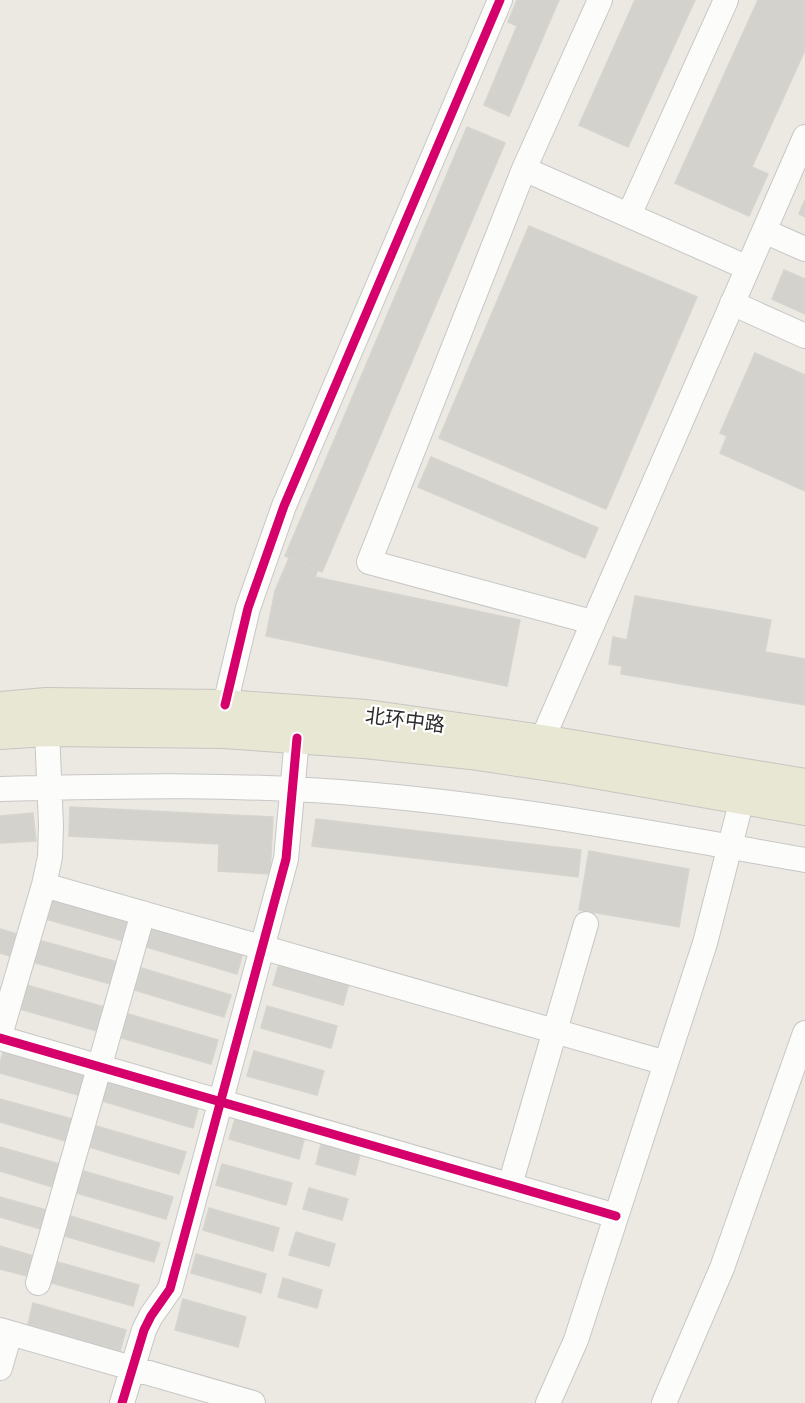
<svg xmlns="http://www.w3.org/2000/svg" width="805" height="1403" font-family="Arial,'Noto Sans SC',sans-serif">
<rect width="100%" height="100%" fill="#ebe9e2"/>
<path fill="#d3d2cd" stroke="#d6d4ce" stroke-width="1.5" d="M517,0H559L509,116L484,105L517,26L508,22Z
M635,0H695L628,147L579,125Z
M758,0H805V50L752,167L768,174L749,216L675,183Z
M467,127L505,143L322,572L285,556Z
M805,200V217L799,214Z
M529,226L697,297L606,509L439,438Z
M784,270L805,279V314L772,299Z
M755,353L805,375V491L720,453L727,436L720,433Z
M431,457L598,528L585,558L418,487Z
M289,558L318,570L315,577L520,620L507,686L266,636L275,591Z
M635,596L771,620L765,652L805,659V705L621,674L622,666L609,664L613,637L627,640Z
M70,807L273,817L270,874L218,871L219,844L69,836Z
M33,813L36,841L0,843V816Z
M316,819L581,850L578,877L312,846Z
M589,851L689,869L679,927L579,910Z
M49,893L134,917L127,942L42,918Z
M151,922L244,949L237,974L143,946Z
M0,929L17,934L10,956L0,953Z
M35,939L121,963L114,985L29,961Z
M280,960L350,980L343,1005L273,985Z
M138,967L231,995L224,1017L131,989Z
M23,984L108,1008L101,1032L16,1008Z
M267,1006L337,1026L331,1048L261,1028Z
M125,1013L218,1040L211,1064L118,1037Z
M4,1049L89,1073L82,1096L0,1073V1063Z
M254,1051L324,1071L317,1095L247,1076Z
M106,1078L199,1105L193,1128L99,1100Z
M0,1099L76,1120L69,1142L0,1122Z
M236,1116L305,1136L299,1159L229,1139Z
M93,1125L186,1152L179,1174L86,1146Z
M322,1140L361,1151L355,1175L316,1164Z
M0,1147L63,1165L56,1188L0,1171Z
M222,1164L292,1183L286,1205L216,1185Z
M80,1170L173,1197L166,1219L73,1192Z
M309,1188L348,1199L342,1220L303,1209Z
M0,1197L50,1211L44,1230L0,1217Z
M209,1208L279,1228L273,1251L203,1230Z
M67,1215L160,1243L154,1262L61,1235Z
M296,1232L335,1244L329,1266L289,1255Z
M0,1246L37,1257L31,1277L0,1269Z
M196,1254L266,1274L261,1293L191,1273Z
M54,1261L139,1285L133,1306L48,1282Z
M283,1278L322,1290L317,1308L278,1297Z
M183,1299L246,1317L238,1347L175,1330Z
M33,1303L126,1330L120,1351L28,1324Z"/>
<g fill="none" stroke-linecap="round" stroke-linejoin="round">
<g stroke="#c8c7c7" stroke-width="26">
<path id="minor" d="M524,169L748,268
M629,215L726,0
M764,231L805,249
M732,303L805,336
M592,622L369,562L524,169L600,0
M225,705L248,608L284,506L500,0
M542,740L805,137
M0,789C125,786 250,783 375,795C520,808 663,835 805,860
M44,885L666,1063
M0,1035L44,885L50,857L51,825L47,731
M0,1038L616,1216
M510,1185L586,924
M38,1283L143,913
M0,1330L253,1403
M0,1368L10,1333
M122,1403L144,1330L151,1316L170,1289L286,859L297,738
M548,1403L576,1340L705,943L742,799
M664,1403L722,1268L805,1033"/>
</g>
<g stroke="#c6c5c2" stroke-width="32">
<path id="major" d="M0,707L46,703L225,705L367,715L542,740L805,784
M0,734L47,731L224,733L364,743L471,754L571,769L805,810"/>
</g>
<use href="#minor" stroke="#fcfcfb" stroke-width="24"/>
<use href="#major" stroke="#e8e7d4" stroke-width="30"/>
<g stroke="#fff" stroke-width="13">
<path id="cycleway" d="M225,705L248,608L284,506L500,0
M0,1038L616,1216
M122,1403L144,1330L151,1316L170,1289L286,859L297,738"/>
</g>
<use href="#cycleway" stroke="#d6006c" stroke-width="9"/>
</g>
<g text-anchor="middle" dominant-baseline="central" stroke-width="4.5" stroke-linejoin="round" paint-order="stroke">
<g font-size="20" fill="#2c2c2c" stroke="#fff">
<text transform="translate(405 720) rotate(7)">北环中路</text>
</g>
</g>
</svg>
